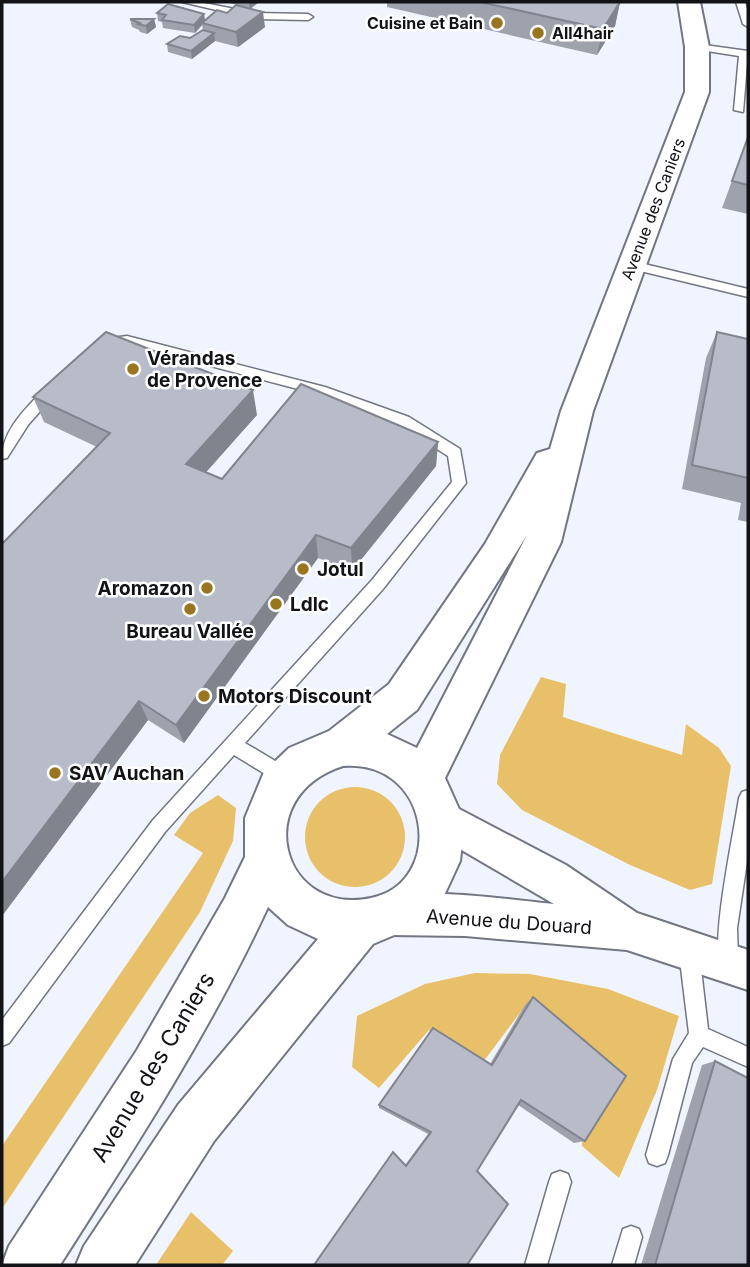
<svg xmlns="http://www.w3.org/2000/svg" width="750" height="1267" font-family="Inter,sans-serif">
<rect width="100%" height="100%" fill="#f0f4fe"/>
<path fill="#e9c06a" d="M541,677L566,684L563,717L682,755L686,724L719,748L731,766L712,884L690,890L630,865L522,810L497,784L500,755Z
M305 837a50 50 0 1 1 100 0a50 50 0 1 1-100 0Z
M218,795L236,808L233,841L200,912L2,1209V1146L203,853L174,835L190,813Z
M475,973L530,974L608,989L679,1016L657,1090L619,1178L582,1146V1130L526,1005L480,1066L429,1030L379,1088L352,1067L357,1016L425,984Z
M191,1212L233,1251L222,1265H156Z"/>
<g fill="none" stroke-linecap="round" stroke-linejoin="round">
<g stroke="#727682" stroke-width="3">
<path id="service" d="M182,2H199L255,13L308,14L313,17L308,20L255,19Z
M736,2H745L748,12V27L743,24Z
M697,44L748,51L743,112L734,110L739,56L694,49L692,47Z
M632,261L748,289V297L628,268V262Z
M127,336L325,387L409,417L460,449L466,483L383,589L245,743L292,771L295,777L292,783L286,785L280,783L234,755L165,832L9,1043L2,1046V1020L153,820L372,580L452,482L448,456L399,425L317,394L127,344L104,347L98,343L104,339Z
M51,385L58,390L56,393L28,425L7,458L2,459C2,429 27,408 46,387Z
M748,790V855L737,928L738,962L735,969L728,972L721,969C710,941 734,833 739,798L742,792Z
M689,942L696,945L699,952L708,1029L748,1047V1067L703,1047L692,1063L668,1155L665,1163L657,1166L649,1163L646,1155L673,1059L689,1033L679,952L682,945Z
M560,1171L568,1174L571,1182L547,1265H525L549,1182L552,1174Z
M631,1226L639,1229L642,1237L634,1265H612L623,1229Z"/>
</g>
<g stroke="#727682" stroke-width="4">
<path id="minor" d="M442,800L566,865L637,913L748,950V990L627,950L465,936L390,935L376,929L370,915L376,901C416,885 509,900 554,904L429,831L423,818L429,805Z"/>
</g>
<g stroke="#727682" stroke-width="4">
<path id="tertiary" d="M678,2H700L709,47V92L593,411L561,542L445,778L459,809L463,835L460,861L442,900L418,925L373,944L214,1141L135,1265H76L84,1246L178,1105L318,939L288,925L268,907C210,1032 134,1149 60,1265H2L9,1246L137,1050L225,898L245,857V818L264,772L289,748L329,731L389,684L485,544L537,453L550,449L561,411L685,92V47ZM527,535L417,748L387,734L417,710ZM343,766C432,759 446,883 371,898C281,917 249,796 343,766Z"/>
</g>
<use href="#service" fill="#fff" fill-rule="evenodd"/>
<use href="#minor" fill="#fff" fill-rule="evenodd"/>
<use href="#tertiary" fill="#fff" fill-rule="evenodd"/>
</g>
<path fill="#9ea2ad" d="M226,2H259L251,8L265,27L238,47L215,41L192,59L168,52L167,44L190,38L203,30L202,25L195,33L163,28L162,22L158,21L157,13L204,14L205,21L227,13L237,5Z
M387,2H620L615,26L597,55L387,7Z
M130,19H154L156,27L147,34L140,32L139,30L132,27Z
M748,137V214L722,208Z
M717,332L748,339V522L738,520L741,503L682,489L706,358Z
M33,397L257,415L206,472L222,479L438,442L436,466L352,571L318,558L184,743L148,720L2,916V544L97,447L44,422Z
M533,997L585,1141L574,1143L518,1105L477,1171L508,1204L405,1165L428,1134L379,1108V1105L490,1064L525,1005Z
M715,1061L748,1265H641L702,1065Z"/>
<path fill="#81848d" d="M249,2H259L250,9Z
M620,2L615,26L597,55L603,29Z
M263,12L265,27L238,47L236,32Z
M204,14L205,22L202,23V25L195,33L194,25Z
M154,19L156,27L147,34L146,26Z
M214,33L215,41L192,59L191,51Z
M253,390L257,415L192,488L186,464Z
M438,442L436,466L352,571L351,548Z
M316,535L318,558L184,743L176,725Z
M139,701L148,720L2,916V882Z"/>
<path fill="#b8bcc9" stroke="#81848d" stroke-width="2" d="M480,2H620L603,29Z
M168,4L204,14L194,25L162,20L166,15L157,13Z
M236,5L263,12L236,32L202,23L217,10L227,13Z
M130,19H154L146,26L138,24L140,23Z
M203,30L214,33L191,51L167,44L180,36L190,38Z
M748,137V185L732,181Z
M106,332L253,390L186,464L222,479L301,384L438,442L351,548L316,535L176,725L139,701L2,882V544L110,433L33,397Z
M717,332L748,339V478L692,465Z
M533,997L626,1076L585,1141L521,1100L477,1171L508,1204L467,1265H314L393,1152L406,1166L431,1132L379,1105L433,1028L492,1065Z
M715,1061L748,1078V1265H655Z"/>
<g fill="#99751f" stroke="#fff" stroke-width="2.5">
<circle cx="497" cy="23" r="7"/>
<circle cx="538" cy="33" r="7"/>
<circle cx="133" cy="369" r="7"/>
<circle cx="303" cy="569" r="7"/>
<circle cx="207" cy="588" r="7"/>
<circle cx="276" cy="604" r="7"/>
<circle cx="190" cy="609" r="7"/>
<circle cx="204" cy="696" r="7"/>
<circle cx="55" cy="773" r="7"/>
</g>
<g text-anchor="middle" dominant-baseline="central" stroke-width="5" stroke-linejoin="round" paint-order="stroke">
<g font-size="16" font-weight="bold" fill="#111317" stroke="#fff" text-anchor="end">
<text x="483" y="23">Cuisine et Bain</text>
<text x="552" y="33" text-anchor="start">All4hair</text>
</g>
<g font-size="16" fill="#111317" stroke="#fff">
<text transform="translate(653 209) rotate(-69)">Avenue des Caniers</text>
</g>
<g font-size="19" font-weight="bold" fill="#111317" stroke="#fff" text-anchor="start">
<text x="147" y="358">Vérandas<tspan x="147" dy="22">de Provence</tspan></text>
<text x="317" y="569">Jotul</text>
<text x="193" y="588" text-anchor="end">Aromazon</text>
<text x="290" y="604">Ldlc</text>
<text x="190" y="631" text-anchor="middle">Bureau Vallée</text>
<text x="218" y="696">Motors Discount</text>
<text x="69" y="773">SAV Auchan</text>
</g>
<g font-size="19" fill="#111317" stroke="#fff">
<text transform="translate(509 922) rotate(4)">Avenue du Douard</text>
</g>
<g font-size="23" fill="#111317" stroke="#fff">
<text transform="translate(153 1067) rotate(-59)">Avenue des Caniers</text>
</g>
</g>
<rect width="750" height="1267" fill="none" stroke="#111317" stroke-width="7"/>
</svg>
